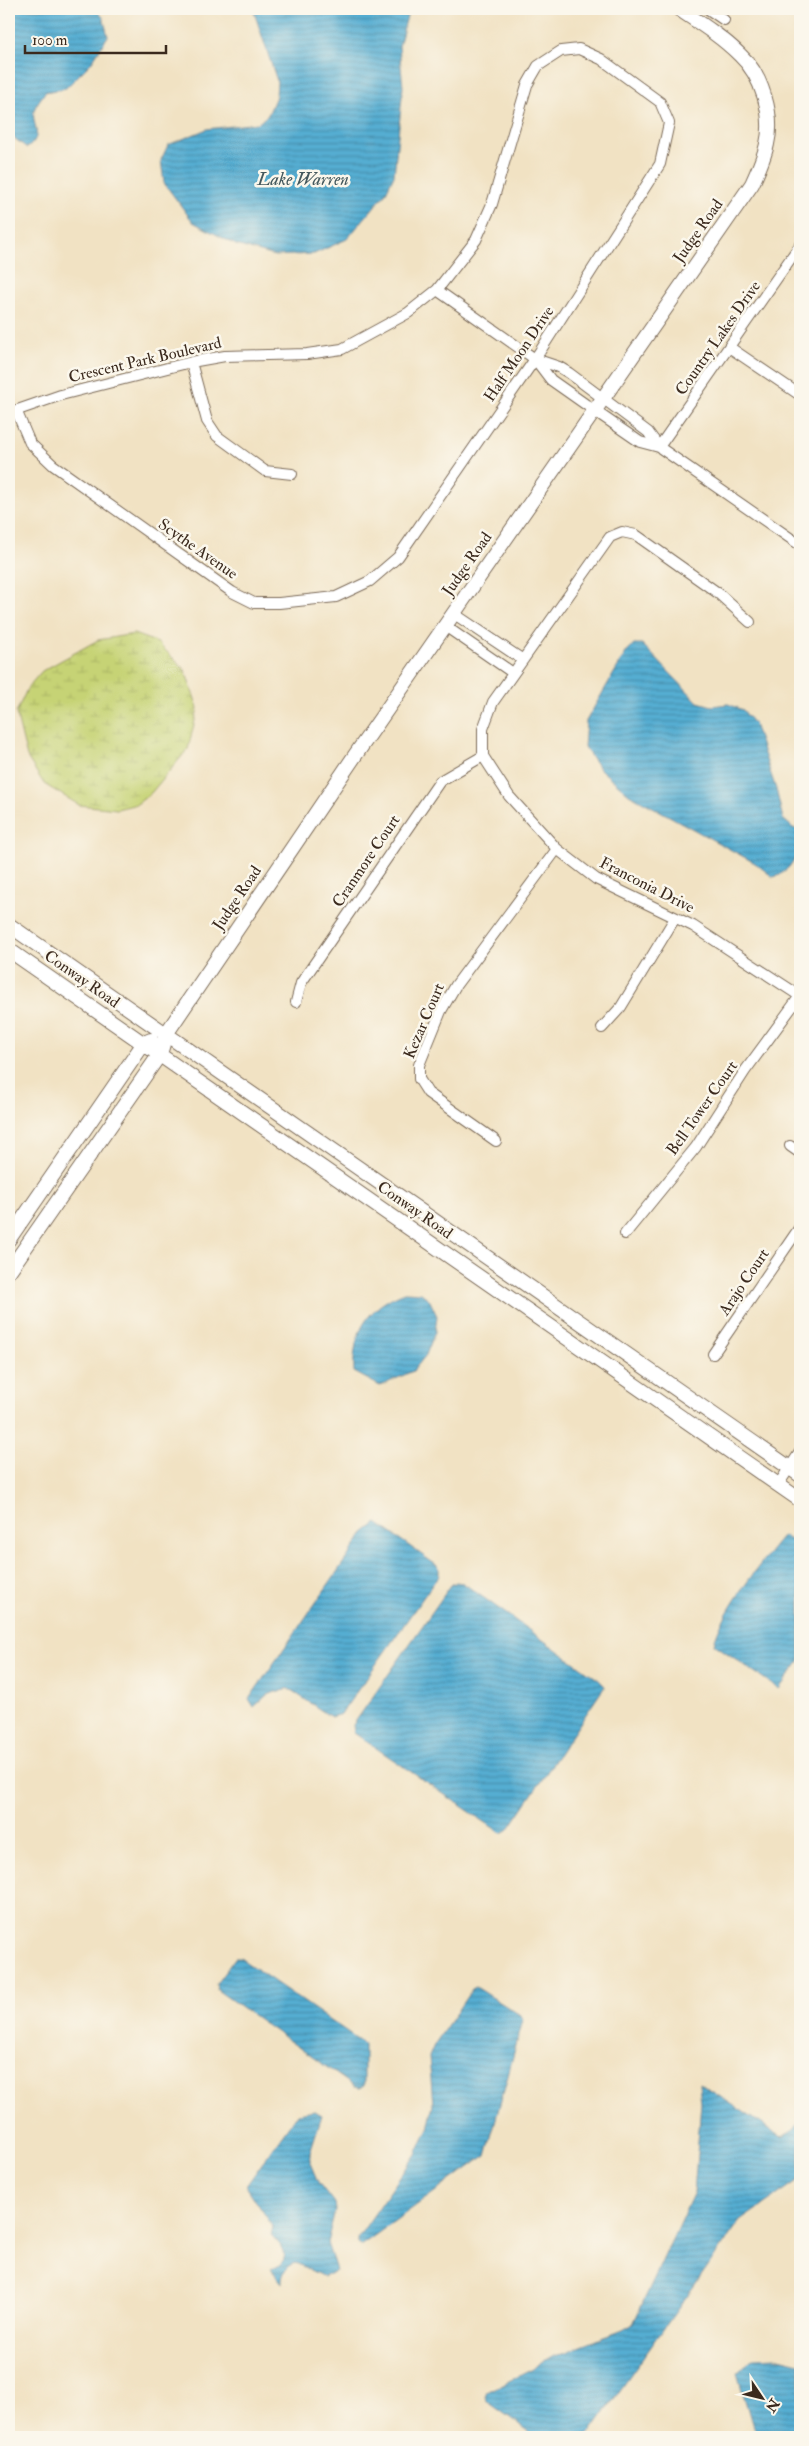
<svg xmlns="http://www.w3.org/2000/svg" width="809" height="2446" font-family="'IM FELL Double Pica',serif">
<defs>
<pattern id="wetland-marsh" width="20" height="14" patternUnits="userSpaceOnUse" patternTransform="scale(1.25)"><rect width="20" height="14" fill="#c6d375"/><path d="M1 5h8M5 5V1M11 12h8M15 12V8" fill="none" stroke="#abb565"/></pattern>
<pattern id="water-rules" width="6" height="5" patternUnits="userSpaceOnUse" patternTransform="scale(1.25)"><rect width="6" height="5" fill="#54add2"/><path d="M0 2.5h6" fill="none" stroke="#478daa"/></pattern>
</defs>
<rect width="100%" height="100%" fill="#fbf7ec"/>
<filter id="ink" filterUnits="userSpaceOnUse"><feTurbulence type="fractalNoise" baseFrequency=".02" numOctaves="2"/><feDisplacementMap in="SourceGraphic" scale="10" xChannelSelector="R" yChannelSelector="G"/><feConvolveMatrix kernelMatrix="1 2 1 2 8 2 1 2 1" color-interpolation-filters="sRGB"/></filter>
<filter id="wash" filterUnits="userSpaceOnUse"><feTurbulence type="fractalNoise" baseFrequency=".0096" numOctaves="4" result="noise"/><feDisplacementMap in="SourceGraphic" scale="20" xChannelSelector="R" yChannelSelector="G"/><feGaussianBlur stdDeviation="1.12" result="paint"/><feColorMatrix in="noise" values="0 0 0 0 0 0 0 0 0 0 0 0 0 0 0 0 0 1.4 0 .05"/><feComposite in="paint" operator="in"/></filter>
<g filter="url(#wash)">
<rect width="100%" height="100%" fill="#f1e2c3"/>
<path fill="url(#wetland-marsh)" stroke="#807e4a" d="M134,634L158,643L185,670L198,708L188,749L151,793L137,804L117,809L79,805L44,784L27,757L16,713L28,687L42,671L98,640Z"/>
<path fill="url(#water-rules)" stroke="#486c78" d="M9,9H95L103,17L108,36L91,63L66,88L45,92C42,97 36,104 34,110C31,126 45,135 27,148L9,134Z
M253,9H409L399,46L403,87L394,175L385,194L347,239L314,254L275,256L236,245L193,222L164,183L161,160L168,145L207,129L258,123L268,115L276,96L277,81Z
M635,644H642L698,702L712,706L728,704L743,710L754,724L776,789L783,819L793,828L800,831V851L789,867L780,875L773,877L755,863L629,794L601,770L584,747L586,721L627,651Z
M405,1292L421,1293L429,1299L437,1316L435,1332L426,1355L413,1371L380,1386L354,1372C352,1333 367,1306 405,1292Z
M377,1523L439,1567V1575L341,1714L331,1717L288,1688L267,1695L254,1707L249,1699L364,1533Z
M783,1536L800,1545V1660L779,1689L714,1644C719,1616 764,1558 783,1536Z
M456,1582L463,1583L599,1680L605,1686L508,1830L501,1833L354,1733L353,1725L451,1585Z
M235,1958H240L359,2040L364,2045V2086L360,2088L355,2087L217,1990L216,1984Z
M476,1987L520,2015L523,2020L486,2155L360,2246L357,2244V2239L416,2154L428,2129L433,2104L429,2057L434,2045L472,1989Z
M699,2083L782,2137L794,2130L800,2121V2179L740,2221L587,2437H537L488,2402L485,2397L487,2392L533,2369L540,2362L623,2330L633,2324L694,2192L701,2103Z
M315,2111L322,2115L310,2152V2163L318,2182L334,2203L335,2210L327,2243L336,2270L324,2277L296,2263C288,2265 281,2274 282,2283L271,2269C294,2260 283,2247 271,2235L273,2227L246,2186L297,2114Z
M775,2357L800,2363V2437H756L737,2373L753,2358Z"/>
</g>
<g filter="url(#ink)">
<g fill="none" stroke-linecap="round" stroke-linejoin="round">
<g stroke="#7b6a58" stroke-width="12">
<path id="street" d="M708,9L724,20
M437,290L535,359L551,380L595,411L640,442L659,447
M729,347L800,395
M535,359L559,367L569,373L648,432L659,447L800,545
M191,362L207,421L217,436L265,471L292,474
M9,413L61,395L191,362L225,356L307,354L342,349L408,313L437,290L476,240L492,204L527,85L538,66L561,51L579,49L601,59L660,102L669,123L660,164L535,359L398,557L370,581L336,597L279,603H254L232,592L53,465L30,443L16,410
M659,447L800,245
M453,613L523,660
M750,622L718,593L636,535L622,532L610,537L493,702L483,729V756L509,796L557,849L596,879L693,926L800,996
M445,626L513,673
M296,1002L301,983L440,781L483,756
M602,1028L621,1007L675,918
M496,1141L428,1093L419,1079V1065L441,1011L456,985L557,849
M790,1146L800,1153
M625,1234L696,1147L745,1071L800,996
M713,1354L800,1227
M778,1485L800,1452"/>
</g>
<g stroke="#7b6a58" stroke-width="16">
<path id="secondary" d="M9,925L800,1475
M9,950L800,1500
M9,1239L144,1043L151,1040
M9,1271L160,1054L166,1034L356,754L752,184C758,171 764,158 767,144C774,116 762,75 740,55C722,37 700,23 679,9"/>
</g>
<use href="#street" stroke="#fff" stroke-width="10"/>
<use href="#secondary" stroke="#fff" stroke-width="14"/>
</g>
</g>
<g text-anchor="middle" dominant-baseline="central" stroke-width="5" stroke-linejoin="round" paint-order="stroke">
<g font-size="16" fill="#3b2a1e" stroke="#fbf7ec">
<text transform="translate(698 231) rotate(-55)">Judge Road</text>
<text transform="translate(718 338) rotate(-55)">Country Lakes Drive</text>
<text transform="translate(519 354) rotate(-56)">Half Moon Drive</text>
<text transform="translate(145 360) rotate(-13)">Crescent Park Boulevard</text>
<text transform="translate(198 549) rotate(35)">Scythe Avenue</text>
<text transform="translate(467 564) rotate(-55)">Judge Road</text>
<text transform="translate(366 861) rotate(-56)">Cranmore Court</text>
<text transform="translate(647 885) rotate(27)">Franconia Drive</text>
<text transform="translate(237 898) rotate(-56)">Judge Road</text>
<text transform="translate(82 979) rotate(35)">Conway Road</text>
<text transform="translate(424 1021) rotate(-67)">Kezar Court</text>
<text transform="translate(702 1108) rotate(-55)">Bell Tower Court</text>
<text transform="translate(415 1210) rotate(35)">Conway Road</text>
<text transform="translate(744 1282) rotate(-56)">Arajo Court</text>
</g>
<g font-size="18" font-style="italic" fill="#44585d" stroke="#fbf7ec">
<text x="303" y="179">Lake Warren</text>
</g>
</g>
<rect width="809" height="2446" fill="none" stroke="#fbf7ec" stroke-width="30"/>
<g transform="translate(762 2398) rotate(125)" stroke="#fbf7ec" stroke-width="4" paint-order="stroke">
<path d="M0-4L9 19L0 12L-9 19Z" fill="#3b2a1e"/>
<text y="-8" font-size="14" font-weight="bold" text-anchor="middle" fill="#3b2a1e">N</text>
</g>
<path d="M25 45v8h141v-8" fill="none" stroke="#3b2a1e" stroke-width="2.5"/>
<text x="32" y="45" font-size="15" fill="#3b2a1e" stroke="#fbf7ec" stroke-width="4" paint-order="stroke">100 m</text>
</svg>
